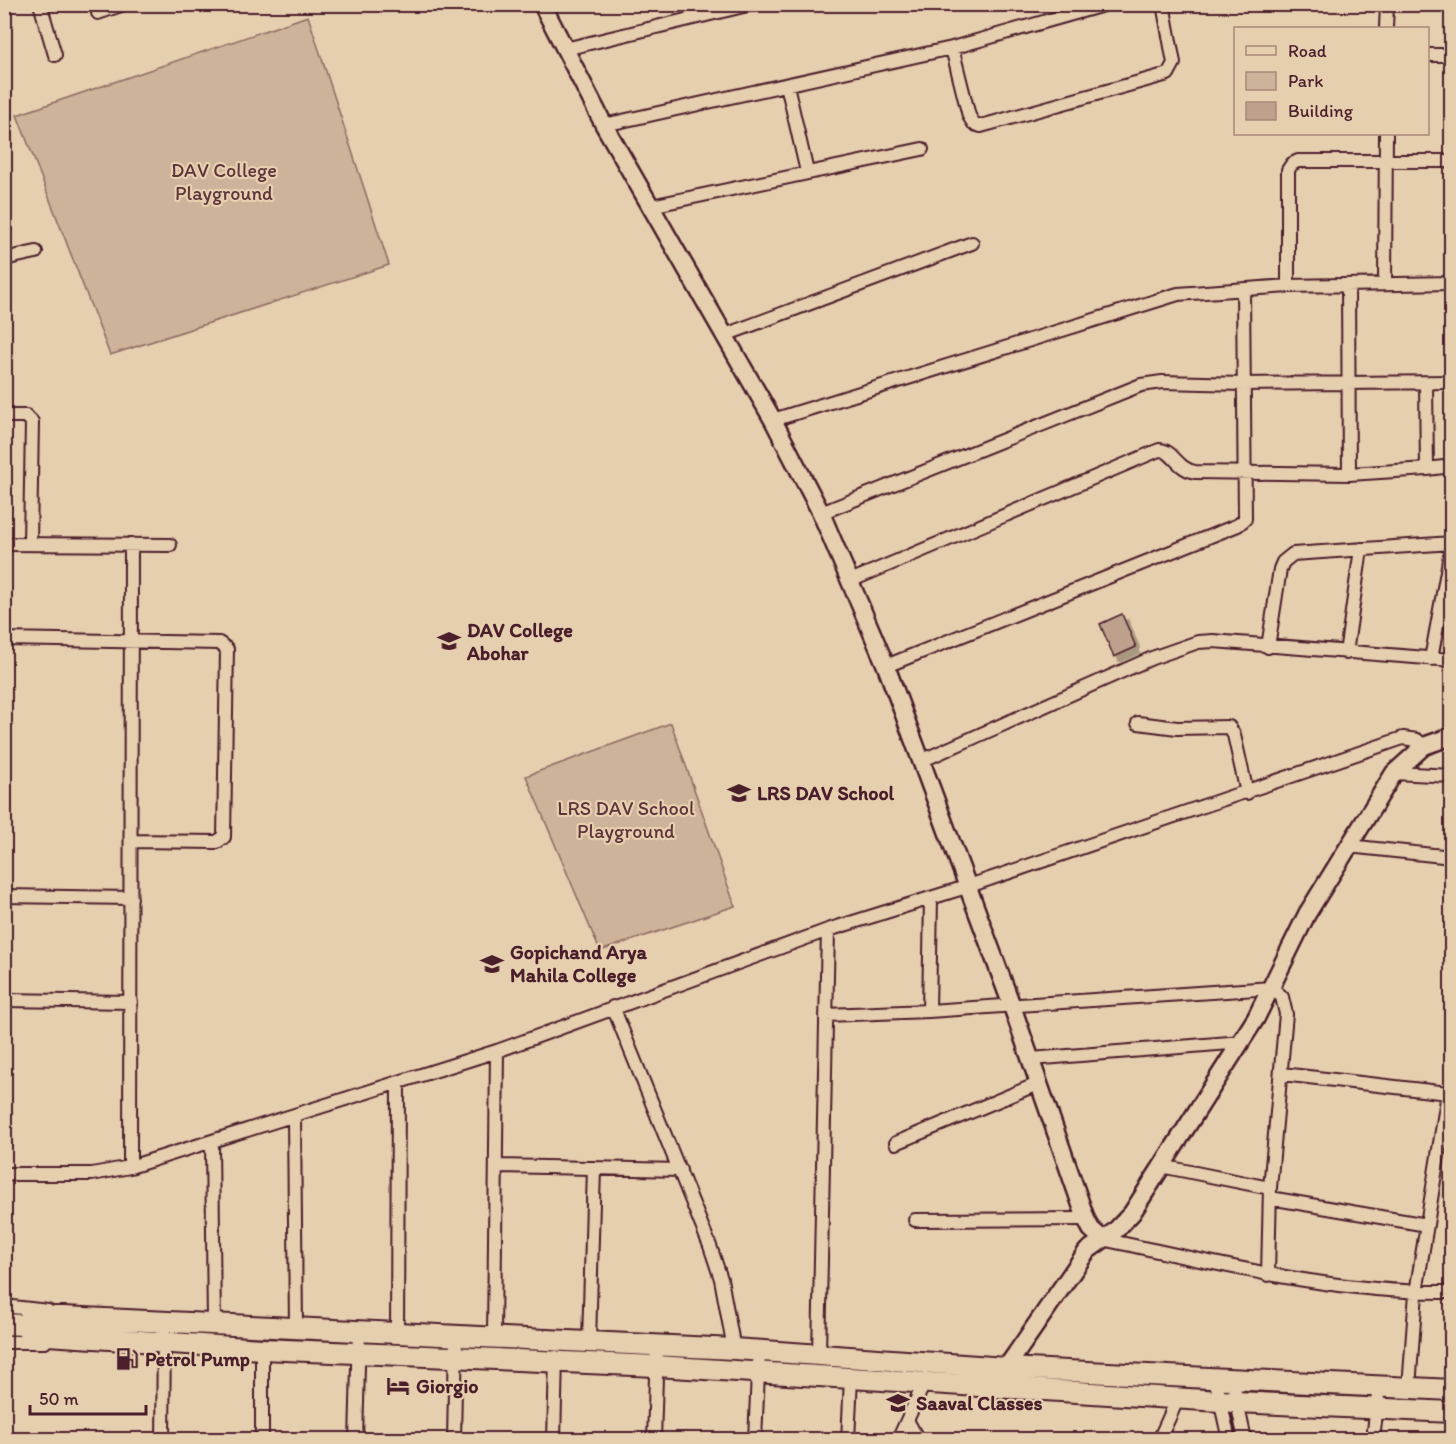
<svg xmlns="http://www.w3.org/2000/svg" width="1456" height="1444" font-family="Itim,sans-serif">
<defs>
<filter id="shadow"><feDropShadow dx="5.5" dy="5.5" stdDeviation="0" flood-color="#0004"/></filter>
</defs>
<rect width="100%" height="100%" fill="#e6cfaf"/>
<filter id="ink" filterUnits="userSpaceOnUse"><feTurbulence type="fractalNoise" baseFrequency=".0167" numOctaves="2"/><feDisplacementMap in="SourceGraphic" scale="12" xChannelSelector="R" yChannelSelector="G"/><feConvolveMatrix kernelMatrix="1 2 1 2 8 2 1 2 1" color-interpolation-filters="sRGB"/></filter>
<g filter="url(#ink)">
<path fill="#cdb399" stroke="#8c6962" stroke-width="1.5" d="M308,16L389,265L110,355L17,115Z
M671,723L735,906L600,951L526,776Z"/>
<path fill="#bda18d" stroke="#4a1f2b" stroke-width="1.5" filter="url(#shadow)" d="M1122,614L1136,647L1114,657L1100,624Z"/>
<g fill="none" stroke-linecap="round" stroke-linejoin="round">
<g stroke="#4a1f2b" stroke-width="16">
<path id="street" d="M40,4L55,55
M98,13L124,4
M1386,28L1387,4
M952,48L969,116L974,124L981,126L1168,74L1174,63L1163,4
M565,49L752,4
M1428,55H1452
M787,85L807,172
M604,125L952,48L1107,4
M651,206L922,149
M4,259L36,252
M1385,284L1386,134
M1348,285L1349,474
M1288,286V170L1292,164L1298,161H1452
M725,335L972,243
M4,416H26L32,422L30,544
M773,420L1178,294L1288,286L1452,283
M1427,469L1452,466
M821,513L1141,385L1162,382L1243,384L1452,382
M4,544L170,545
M850,581L1159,450C1174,450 1175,468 1195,472L1349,474L1427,469L1426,383
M4,639L219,643L227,649L224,837L217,842L132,841
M1268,647L1280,569L1283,562L1293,554L1452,543
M1346,653L1361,549
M1431,659L1452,544
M886,666L1238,525L1245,519L1243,289
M1138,723L1177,728L1229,727L1234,735L1247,793
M921,761L1152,658L1198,642L1213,641L1452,660
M1394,773L1452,776
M1348,846L1452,857
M4,896L131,898
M931,899L929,1011L1272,988L1282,997L1286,1014L1270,1188L1268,1275
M4,1000L131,1002
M613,1007L710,1246L721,1279L734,1349
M826,1015L929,1011
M1031,1059L1242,1042
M1282,1074L1448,1093
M294,1116L296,1328
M212,1142L214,1325
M896,1143L1040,1083
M496,1166L680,1170
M1161,1166L1270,1188
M130,1167L131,544
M4,1174H92L130,1167L497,1051L828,930L966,887L1403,738L1417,740L1424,746
M1270,1198L1427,1225
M915,1220L1086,1219
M1102,1239C1216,1263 1334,1294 1452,1292
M4,1306L48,1311
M397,1332L398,1084
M494,1337L497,1051
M4,1342H45
M589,1342L594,1168
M262,1349V1440
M819,1354L828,930
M1215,1377L1229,1440
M1232,1378L1245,1440
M1409,1388L1416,1293L1448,1093H1452
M908,1422L918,1440
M163,1440L164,1336
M356,1440L359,1330
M454,1440L456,1336
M554,1440L556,1357
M654,1440L657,1345
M755,1440L759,1350
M848,1440L851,1378
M898,1440L926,1379
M1159,1440L1178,1398
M1373,1440L1379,1386"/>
</g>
<g stroke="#4a1f2b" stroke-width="21">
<path id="secondary" d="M542,4L604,125L773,420L821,513L886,666L1012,1006L1086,1219L1091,1229L1102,1239
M1006,1368L1087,1251L1115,1231L1132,1213L1256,1018L1307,914L1394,773L1424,746L1452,736"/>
</g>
<g stroke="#4a1f2b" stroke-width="24">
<path id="primary" d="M4,1324L23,1325L34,1317H63L734,1349L1006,1368L1452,1390
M23,1325L32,1334L262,1349L656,1366L1236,1402L1452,1412"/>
</g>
<use href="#street" stroke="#e6cfaf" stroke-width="12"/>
<use href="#secondary" stroke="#e6cfaf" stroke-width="16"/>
<use href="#primary" stroke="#e6cfaf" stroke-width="20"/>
</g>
</g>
<defs>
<g id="university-bare" transform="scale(1.8)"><path d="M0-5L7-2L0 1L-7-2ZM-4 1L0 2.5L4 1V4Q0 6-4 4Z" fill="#4a1f2b" stroke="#e6cfaf" stroke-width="2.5" paint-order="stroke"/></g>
<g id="school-bare" transform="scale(1.8)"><path d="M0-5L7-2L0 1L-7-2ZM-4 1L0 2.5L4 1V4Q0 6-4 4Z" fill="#4a1f2b" stroke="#e6cfaf" stroke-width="2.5" paint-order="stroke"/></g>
<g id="fuel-bare" transform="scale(1.8)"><path d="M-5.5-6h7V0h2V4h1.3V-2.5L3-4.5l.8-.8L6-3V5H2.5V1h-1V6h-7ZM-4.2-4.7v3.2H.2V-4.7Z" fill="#4a1f2b" stroke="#e6cfaf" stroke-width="2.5" paint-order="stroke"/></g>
<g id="hotel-bare" transform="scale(1.8)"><path d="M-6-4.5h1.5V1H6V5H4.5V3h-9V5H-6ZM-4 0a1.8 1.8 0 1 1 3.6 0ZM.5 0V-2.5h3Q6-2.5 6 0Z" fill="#4a1f2b" stroke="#e6cfaf" stroke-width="2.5" paint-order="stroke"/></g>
</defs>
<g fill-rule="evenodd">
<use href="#university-bare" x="449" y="641"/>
<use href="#school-bare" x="739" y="793"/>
<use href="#university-bare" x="492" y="964"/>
<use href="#fuel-bare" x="127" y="1359"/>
<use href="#hotel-bare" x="398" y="1386"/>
<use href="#school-bare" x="898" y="1403"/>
</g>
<g text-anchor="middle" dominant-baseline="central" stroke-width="4.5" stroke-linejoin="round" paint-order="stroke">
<g font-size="20" fill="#5e353c" stroke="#e6cfaf">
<text x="224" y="170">DAV College<tspan x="224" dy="23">Playground</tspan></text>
<text x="626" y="808">LRS DAV School<tspan x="626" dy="23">Playground</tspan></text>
</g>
<g font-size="20" font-weight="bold" fill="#4a1f2b" stroke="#e6cfaf" text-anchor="start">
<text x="467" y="630">DAV College<tspan x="467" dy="23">Abohar</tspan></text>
<text x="757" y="793">LRS DAV School</text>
<text x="510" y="952">Gopichand Arya<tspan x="510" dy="23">Mahila College</tspan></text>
<text x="145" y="1359">Petrol Pump</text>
<text x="416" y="1386">Giorgio</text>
<text x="916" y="1403">Saaval Classes</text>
</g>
</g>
<rect width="1456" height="1444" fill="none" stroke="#e6cfaf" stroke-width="24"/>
<rect x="12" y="12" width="1432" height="1420" fill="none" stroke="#4a1f2b" stroke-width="2" filter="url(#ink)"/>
<rect x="1234" y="27" width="195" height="108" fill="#e6cfaf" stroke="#a8897a" stroke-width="1.5"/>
<rect x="1246" y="46" width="30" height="9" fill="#e6cfaf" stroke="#a8897a" stroke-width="1.5"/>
<text x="1288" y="57" font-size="18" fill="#4a1f2b">Road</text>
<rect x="1246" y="72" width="30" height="18" fill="#cdb399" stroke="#a8897a" stroke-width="1.5"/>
<text x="1288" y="87" font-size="18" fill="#4a1f2b">Park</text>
<rect x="1246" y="102" width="30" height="18" fill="#bda18d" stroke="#a8897a" stroke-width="1.5"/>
<text x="1288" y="117" font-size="18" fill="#4a1f2b">Building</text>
<path d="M30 1405v9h116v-9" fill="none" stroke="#4a1f2b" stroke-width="3"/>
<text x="39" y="1405" font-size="18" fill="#4a1f2b" stroke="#e6cfaf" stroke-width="4.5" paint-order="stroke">50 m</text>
</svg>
